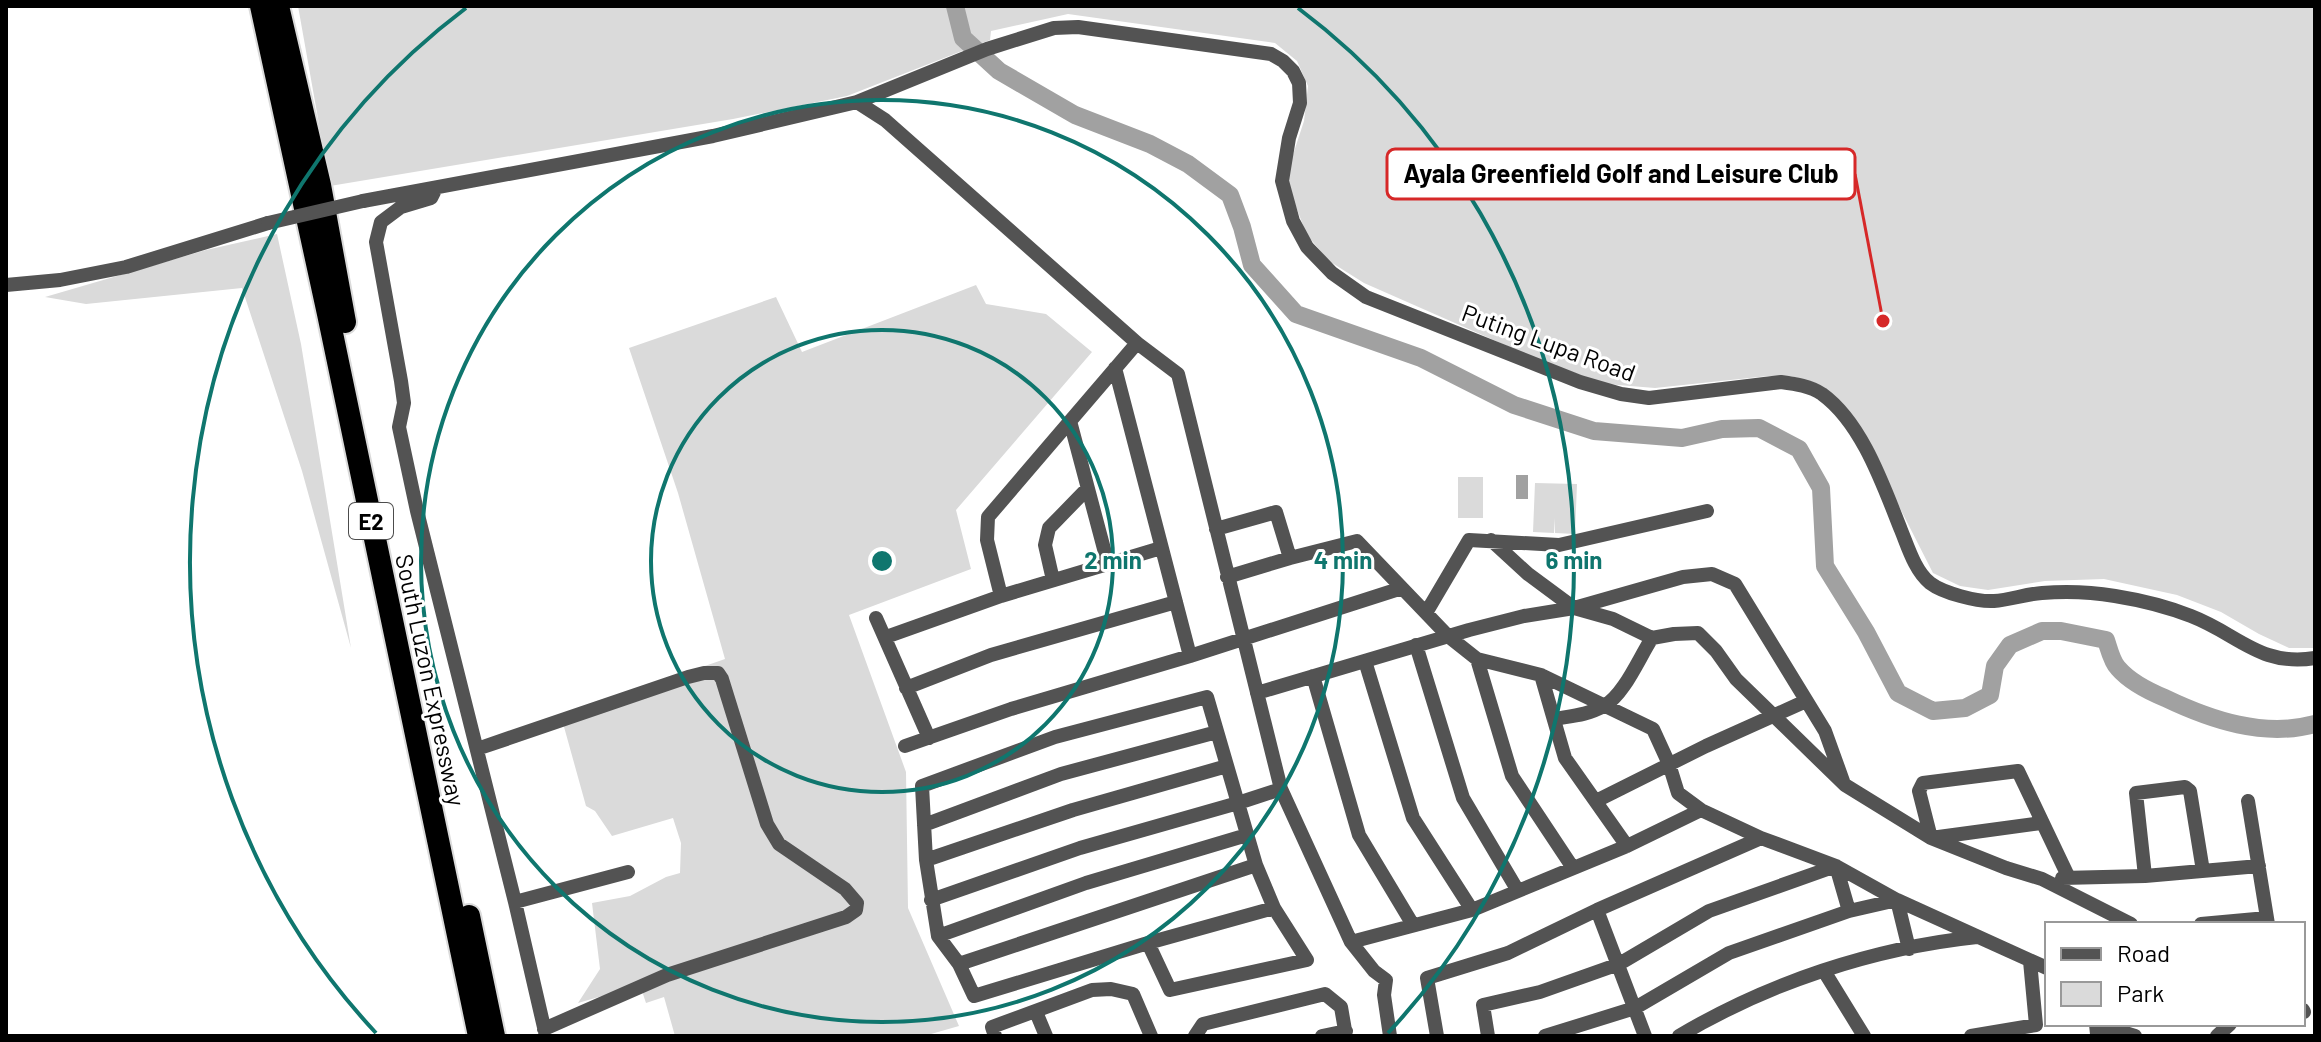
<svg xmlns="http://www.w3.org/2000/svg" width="2321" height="1042" font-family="Barlow,sans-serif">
<rect width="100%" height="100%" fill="#fff"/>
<path fill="#dadada" d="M298,6H2315V648H2289L2259,634L2221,612L2177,595L2104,579L2045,581L1988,590L1960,586L1933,573L1854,418L1818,384L1791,376H1768L1655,388L1606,384L1539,360L1364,283L1329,261L1307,235L1285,179L1304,121L1308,86L1297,61L1275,43L1068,14L991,31L990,40L847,96L733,119L330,186Z
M277,234L301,344L351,648L302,471L242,288L86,304L45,297L206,250Z
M976,285L986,304L1046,314L1092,352L956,510L971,569L849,615L906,772L908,908L959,1026L924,1036H675L664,997L646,1003L640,985L578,1003L600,969L592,903L630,896L666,877L680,873L681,843L673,818L612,836L595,811L586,806L561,716L725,659L678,493L629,348L776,297L802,352Z
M1458,477H1483V518H1458Z
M1535,483L1577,484L1575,534L1555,533V518L1554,533L1533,532Z"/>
<path fill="#a1a1a1" d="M1516,475H1528V499H1516Z"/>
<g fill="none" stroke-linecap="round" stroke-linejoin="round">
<path stroke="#a1a1a1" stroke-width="18" d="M955,6L963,38L999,71L1075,115L1150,144L1188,164L1230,195L1242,227L1252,265L1296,314L1421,358L1514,405L1594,431L1682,438L1722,429L1759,428L1799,449L1821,488L1825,566L1866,632L1898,693L1933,711L1965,708L1990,695L1995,666L2010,645L2042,631H2061L2106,640C2109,649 2112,662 2118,668C2130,682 2148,691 2165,698C2211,720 2264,738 2315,724"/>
<g stroke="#dbdbdb" stroke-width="26">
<path id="highway" d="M261,6L328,314L479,1036
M278,6L320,185L345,322
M469,916L494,1036"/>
</g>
<path stroke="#535353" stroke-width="14" d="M857,102L885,120L1137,343L988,517L987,540L1001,596
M434,192L431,198L401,207L381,222L376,242L401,381L404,403L399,427L417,511L515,902L628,872
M363,201L713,136L857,102L987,49L1054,28L1078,27L1271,54L1283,61L1293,71L1299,83L1300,103L1289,138L1282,181L1293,221L1307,247L1332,273L1366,297L1580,382L1621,394L1649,398L1781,382C1796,384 1810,386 1822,394C1862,423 1883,485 1901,530C1908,547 1915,571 1930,583C1943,593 1977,602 1994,601C2010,600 2026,594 2042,593C2066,591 2091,592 2115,596C2140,600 2168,607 2191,616C2238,634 2260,667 2315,658
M6,285L60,280L126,267L268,223
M1137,343L1178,374L1281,789L1351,942L1374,971L1386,980L1384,995L1390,1036
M1115,368L1190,656
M1070,421L1108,564
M1216,529L1276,512L1290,558
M1491,540L1528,574L1574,608L1613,619L1652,638L1674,634L1698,633L1716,651L1736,679L1845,785L1931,838L2006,868L2042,879L2131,924
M1227,577L1290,558L1357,541L1448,636L1477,659L1541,675L1653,729L1669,764L1678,793L1701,810L1761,838L1836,866L1897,900L2047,968
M1053,580L1045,545L1049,528L1087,489
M1426,613L1469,540L1559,545L1707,511
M876,618L929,738
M886,637L1001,596L1161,548
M1416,645L1463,798L1518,891
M1477,659L1512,776L1573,868
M1365,661L1413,818L1472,910
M1541,675L1565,758L1627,846
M1313,676L1359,835L1413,925
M906,688L991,655L1176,602
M1257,693L1469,630L1524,616L1574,608L1683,577L1712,574L1735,584L1825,731L1843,781
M1554,719C1571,716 1588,715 1604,706C1624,695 1639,658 1652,638
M905,746L1011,709L1190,656L1402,588
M477,749L688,677L704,673H718L722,679L767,824L779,844L845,889L857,903L856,910L846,917L667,975L544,1029
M1596,801L1706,746L1806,701
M2248,801L2268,924
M924,825L1061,774L1217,732
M1931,838L1919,791L1923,783L2018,771L2069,878
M1931,838L2041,823
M926,860L1073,810L1227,766
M1836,866L1849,911
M2145,876L2136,793L2185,787L2190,791L2203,871
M2062,878L2145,876L2259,866
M931,900L1080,848L1238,803L1281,789
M1897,900L1909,949
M515,902L546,1036
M1597,910L1645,1036
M2201,924L2267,918
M938,936L1086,883L1247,835
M1351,942L1472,910L1627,846L1701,810
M1148,943L1170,990L1307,960L1274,908L1256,865L1207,697L1055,737L922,786L926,860L938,936L959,964L974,996L1148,943L1274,908
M959,964L1256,865
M1824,971L1864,1036
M2303,1010L2304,1012
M1036,1012L1046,1036
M2096,1024L2097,1034L2122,1032L2135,1036
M995,1036L992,1027L1092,990L1111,989L1133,994L1151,1036
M1195,1036L1203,1024L1325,994L1341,1007L1346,1036
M1322,1036L1346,1031
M1437,1036L1427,978L1508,953L1597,910L1761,838
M1488,1036L1483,1005L1540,992L1619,964L1709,911L1836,866
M1545,1036L1635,1008L1729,953L1849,911L1897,900
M1679,1036C1768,983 1873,948 1977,937
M1971,1036L2036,1025L2030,961
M2217,1036L2230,1024"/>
<use href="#highway" stroke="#000" stroke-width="22"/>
<path stroke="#535353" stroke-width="14" d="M268,223L363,201"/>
</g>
<g fill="none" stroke="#0f766e" stroke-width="4">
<circle cx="882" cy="561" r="231"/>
<circle cx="882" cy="561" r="461"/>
<path d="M376 1033A692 692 0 0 1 466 8M1298 8A692 692 0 0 1 1388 1033"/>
</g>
<g text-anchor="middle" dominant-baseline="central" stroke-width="6" stroke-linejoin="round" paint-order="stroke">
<rect fill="#fff" stroke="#4c4c4c" stroke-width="2" x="349" y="503" width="44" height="36" rx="6"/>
<g font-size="22" font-weight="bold" fill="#000">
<text x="371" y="521">E2</text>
</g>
<g font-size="24" fill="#000" stroke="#fff">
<text transform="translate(1549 342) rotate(20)">Puting Lupa Road</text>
<text transform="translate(431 680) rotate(78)">South Luzon Expressway</text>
</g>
</g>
<circle cx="882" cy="561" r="12" fill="#0f766e" stroke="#fff" stroke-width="4"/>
<g font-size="24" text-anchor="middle" font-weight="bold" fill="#0f766e" stroke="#fff" stroke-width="6" stroke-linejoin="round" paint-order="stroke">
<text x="1113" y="569">2 min</text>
<text x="1343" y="569">4 min</text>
<text x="1574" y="569">6 min</text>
</g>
<path fill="none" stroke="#d62828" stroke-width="3" d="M1883 321L1855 174"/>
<circle fill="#d62828" stroke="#fff" stroke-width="3" cx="1883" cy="321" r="8"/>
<rect fill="#fff" stroke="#d62828" stroke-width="3" x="1387" y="149" width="468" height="50" rx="8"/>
<g font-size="26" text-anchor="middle" font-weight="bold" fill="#000">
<text x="1621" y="183">Ayala Greenfield Golf and Leisure Club</text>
</g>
<rect width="2321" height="1042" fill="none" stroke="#000000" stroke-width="16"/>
<rect x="2045" y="922" width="260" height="104" fill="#ffffff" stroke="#999999" stroke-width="2"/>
<rect x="2061" y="948" width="40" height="12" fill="#535353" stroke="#999999" stroke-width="2"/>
<text x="2117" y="962" font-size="24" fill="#000000">Road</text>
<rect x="2061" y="982" width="40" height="24" fill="#dadada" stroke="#999999" stroke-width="2"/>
<text x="2117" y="1002" font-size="24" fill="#000000">Park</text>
</svg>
